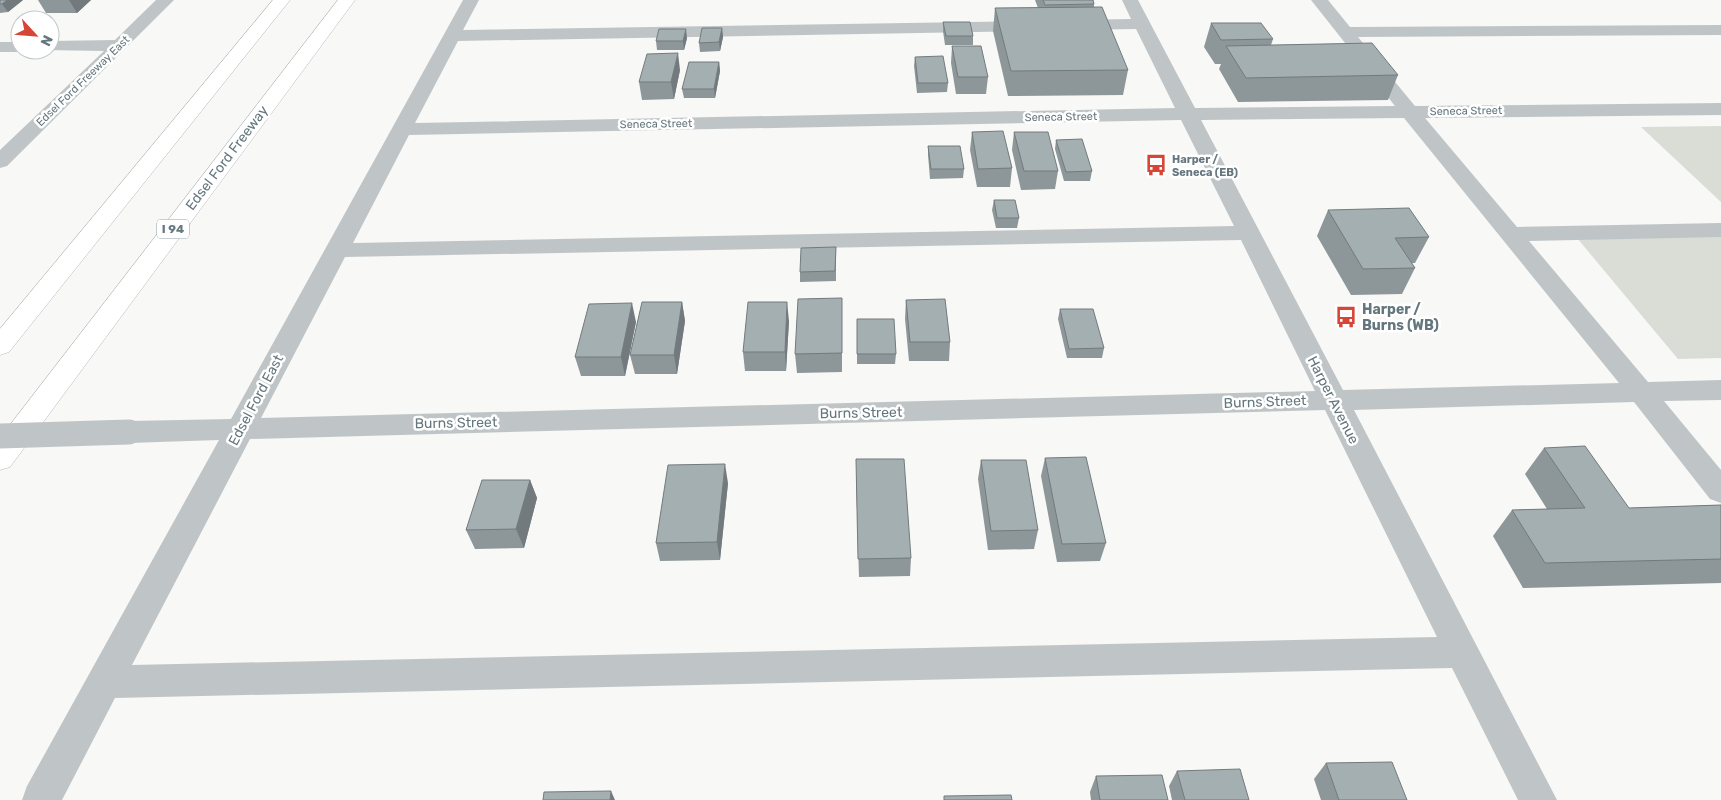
<svg xmlns="http://www.w3.org/2000/svg" width="1721" height="800" font-family="Rubik,sans-serif">
<rect width="100%" height="100%" fill="#f8f8f6"/>
<path fill="#d9ddd5" d="M1721,126V202L1641,127Z
M1721,235V358L1678,359L1577,238Z"/>
<g fill="none" stroke-linecap="round" stroke-linejoin="round">
<g stroke="#b3b8ba" stroke-width="1">
<path id="highway" d="M273,0H290L9,352L0,355V329Z
M338,0H355L10,467L0,470V438Z"/>
</g>
<path fill="#bfc5c7" fill-rule="evenodd" d="M156,0H174L7,166L0,168V150L104,51L44,50H50V41L115,40Z
M463,0H479L463,30L1030,21L1036,22L1039,26L1036,30L1030,31L458,41L415,123L1175,108L1136,29L1073,30L1067,29L1064,25L1067,21L1073,20L1131,19L1122,0H1138L1195,108L1395,106L1311,0H1328L1350,27L1721,25V35L1358,37L1415,106L1721,103V115L1425,118L1517,227L1721,223V237L1529,241L1648,382L1721,380V400L1664,401L1721,470V503L1710,499L1634,402L1354,410L1557,800H1518L1452,668L115,698L62,800H22L27,786L219,440L129,443L119,439L115,432L119,425L129,421L231,419ZM1404,118L1619,383L1343,390L1201,120ZM1181,120L1234,226L353,243L409,135ZM1241,240L1315,391L261,418L345,257ZM1325,410L1437,637L132,665L250,439Z
M0,42H20V50H27L20,52H0Z"/>
<use href="#highway" fill="#fff" fill-rule="evenodd"/>
<path stroke="#bfc5c7" stroke-width="25" d="M0,436L129,432"/>
</g>
<path fill="#8d9699" d="M0,0H23L8,12L0,13Z
M38,0H91L77,13H46Z
M1035,0H1093L1094,4V7L1128,70L1123,95L1008,96L993,31L995,8H1038Z
M943,22L973,36V45H945L943,31Z
M1211,23L1273,39L1271,45L1398,75L1388,100L1238,102L1219,69L1221,64H1215L1204,47Z
M722,28L723,37L720,51L700,52L699,43Z
M687,38L684,50H657L656,41Z
M952,46L988,77L986,94H956L951,63Z
M915,57L948,83L947,92L917,93L914,66Z
M719,62L720,71L715,98H684L682,89Z
M680,70L674,99L642,100L639,82Z
M972,132L1012,168L1010,187H977L970,150Z
M1014,132L1058,171L1055,189L1021,190L1012,150Z
M1056,140L1092,171L1090,181H1064L1055,149Z
M928,146L964,169L963,178L930,179L928,155Z
M994,200L1019,218L1017,228H996L992,210Z
M1328,210L1429,237L1415,263H1412L1415,268L1402,294L1351,295L1317,236Z
M836,247V281L800,282V272Z
M842,298V372L797,373L795,354Z
M906,300L950,342L949,361H909L905,319Z
M682,302L685,321L677,374H635L630,355Z
M1060,309L1104,348L1102,358H1067L1058,319Z
M857,319L896,354L895,364H857Z
M789,321L786,371H745L743,352Z
M636,322L625,376H581L575,357Z
M1544,448L1629,508L1721,505V583L1523,588L1493,536L1512,510L1547,509L1525,474Z
M1045,458L1106,543L1100,561L1057,562L1041,476Z
M981,460L1038,530L1034,549L988,550L978,479Z
M856,478L911,558L910,576L859,577Z
M530,480L537,498L524,548L475,549L466,530Z
M728,483L720,560L660,561L656,543Z
M1326,763L1407,800H1321L1314,779Z
M1177,771L1249,800H1172L1169,786Z
M1096,776L1168,800H1091L1090,792Z"/>
<path fill="#737a7d" d="M7,0H23L8,12L2,4Z
M69,0H91L77,13Z
M722,28L723,37L720,51L719,42Z
M686,29L687,38L684,50L683,41Z
M678,53L680,70L674,99L671,82Z
M719,62L720,71L715,98L714,89Z
M682,302L685,321L677,374L674,355Z
M787,302L789,321L786,371L785,352Z
M632,303L636,322L625,376L621,357Z
M725,464L728,483L720,560L717,542Z
M530,480L537,498L524,548L516,529Z
M611,791L615,800H610Z"/>
<path fill="#a4afb2" stroke="#737a7d" d="M0,0H7L2,4H0Z
M1043,0H1093L1094,4L1045,5Z
M1102,7L1128,70L1011,71L995,8Z
M943,22H970L973,36H946Z
M1211,23H1261L1273,39L1221,40Z
M702,28H722L719,42L699,43Z
M659,29H686L683,41H656Z
M1372,43L1398,75L1246,78L1226,46Z
M952,46H981L988,77H958Z
M678,53L671,82H639L647,54Z
M943,56L948,83H918L915,57Z
M689,62H719L714,89H682Z
M1003,131L1012,168L978,169L972,132Z
M1014,132H1048L1058,171H1024Z
M1082,139L1092,171L1066,172L1056,140Z
M928,146H960L964,169H931Z
M994,200H1015L1019,218H997Z
M1409,208L1429,237L1395,238L1415,268L1363,269L1328,210Z
M836,247L835,271L800,272L801,248Z
M842,298V353L795,354L798,299Z
M945,299L950,342H910L906,300Z
M642,302H682L674,355H630Z
M748,302H787L785,352H743Z
M632,303L621,357H575L589,304Z
M1060,309H1093L1104,348L1069,349Z
M857,319H894L896,354H857Z
M1585,446L1629,508L1721,505V559L1545,563L1512,510L1585,508L1544,448Z
M1086,457L1106,543L1062,544L1045,458Z
M856,459H904L911,558L858,559Z
M981,460H1026L1038,530L991,531Z
M725,464L717,542L656,543L668,465Z
M482,480H530L516,529L466,530Z
M1392,762L1407,800H1339L1326,763Z
M1240,769L1249,800H1185L1177,771Z
M1162,775L1168,800H1100L1096,776Z
M611,791L610,800H543L544,792Z
M1011,795L1012,800H944V796Z"/>
<defs>
<g id="bus-bare" transform="scale(1.725)"><path d="M-5-6H5V4H4V6H2V4H-2V6H-4V4H-5ZM-3.5-4V0h7V-4ZM-3.5 1.2v1.5H-2V1.2ZM2 1.2v1.5H3.5V1.2Z" fill="#d64637" stroke="#fff" stroke-width="2.5" paint-order="stroke"/></g>
</defs>
<g fill-rule="evenodd">
<use href="#bus-bare" x="1156" y="165"/>
<use href="#bus-bare" x="1346" y="317"/>
</g>
<g text-anchor="middle" dominant-baseline="central" stroke-width="5" stroke-linejoin="round" paint-order="stroke">
<g font-size="11" fill="#65777e" stroke="#fff">
<text transform="translate(83 81) rotate(-44)">Edsel Ford Freeway East</text>
<text transform="translate(1466 111) rotate(-1)">Seneca Street</text>
<text transform="translate(1061 117) rotate(-1)">Seneca Street</text>
<text transform="translate(656 124) rotate(-1)">Seneca Street</text>
</g>
<g font-size="11" font-weight="bold" fill="#65777e" stroke="#fff" text-anchor="start">
<text x="1172" y="159">Harper /<tspan x="1172" dy="13">Seneca (EB)</tspan></text>
</g>
<rect fill="#fff" stroke="#93a0a5" stroke-width="1" x="157" y="219.5" width="32" height="19" rx="4"/>
<g font-size="12" font-weight="bold" fill="#65777e">
<text x="173" y="229">I 94</text>
</g>
<g font-size="14" fill="#65777e" stroke="#fff">
<text transform="translate(227 158) rotate(-53)">Edsel Ford Freeway</text>
<text transform="translate(256 400) rotate(-62)">Edsel Ford East</text>
<text transform="translate(1333 400) rotate(63)">Harper Avenue</text>
<text transform="translate(1265 402) rotate(-2)">Burns Street</text>
<text transform="translate(861 413) rotate(-1)">Burns Street</text>
<text transform="translate(456 423) rotate(-1)">Burns Street</text>
</g>
<g font-size="14" font-weight="bold" fill="#65777e" stroke="#fff" text-anchor="start">
<text x="1362" y="309">Harper /<tspan x="1362" dy="16">Burns (WB)</tspan></text>
</g>
</g>
<g transform="translate(35 35) rotate(116)"><circle r="24" fill="#ffffff" stroke="#c1c9cb"/>
<path d="M0-4L9 19L0 12L-9 19Z" fill="#d64637"/>
<text y="-8" font-size="14" font-weight="bold" text-anchor="middle" fill="#65777e">N</text>
</g>
</svg>
